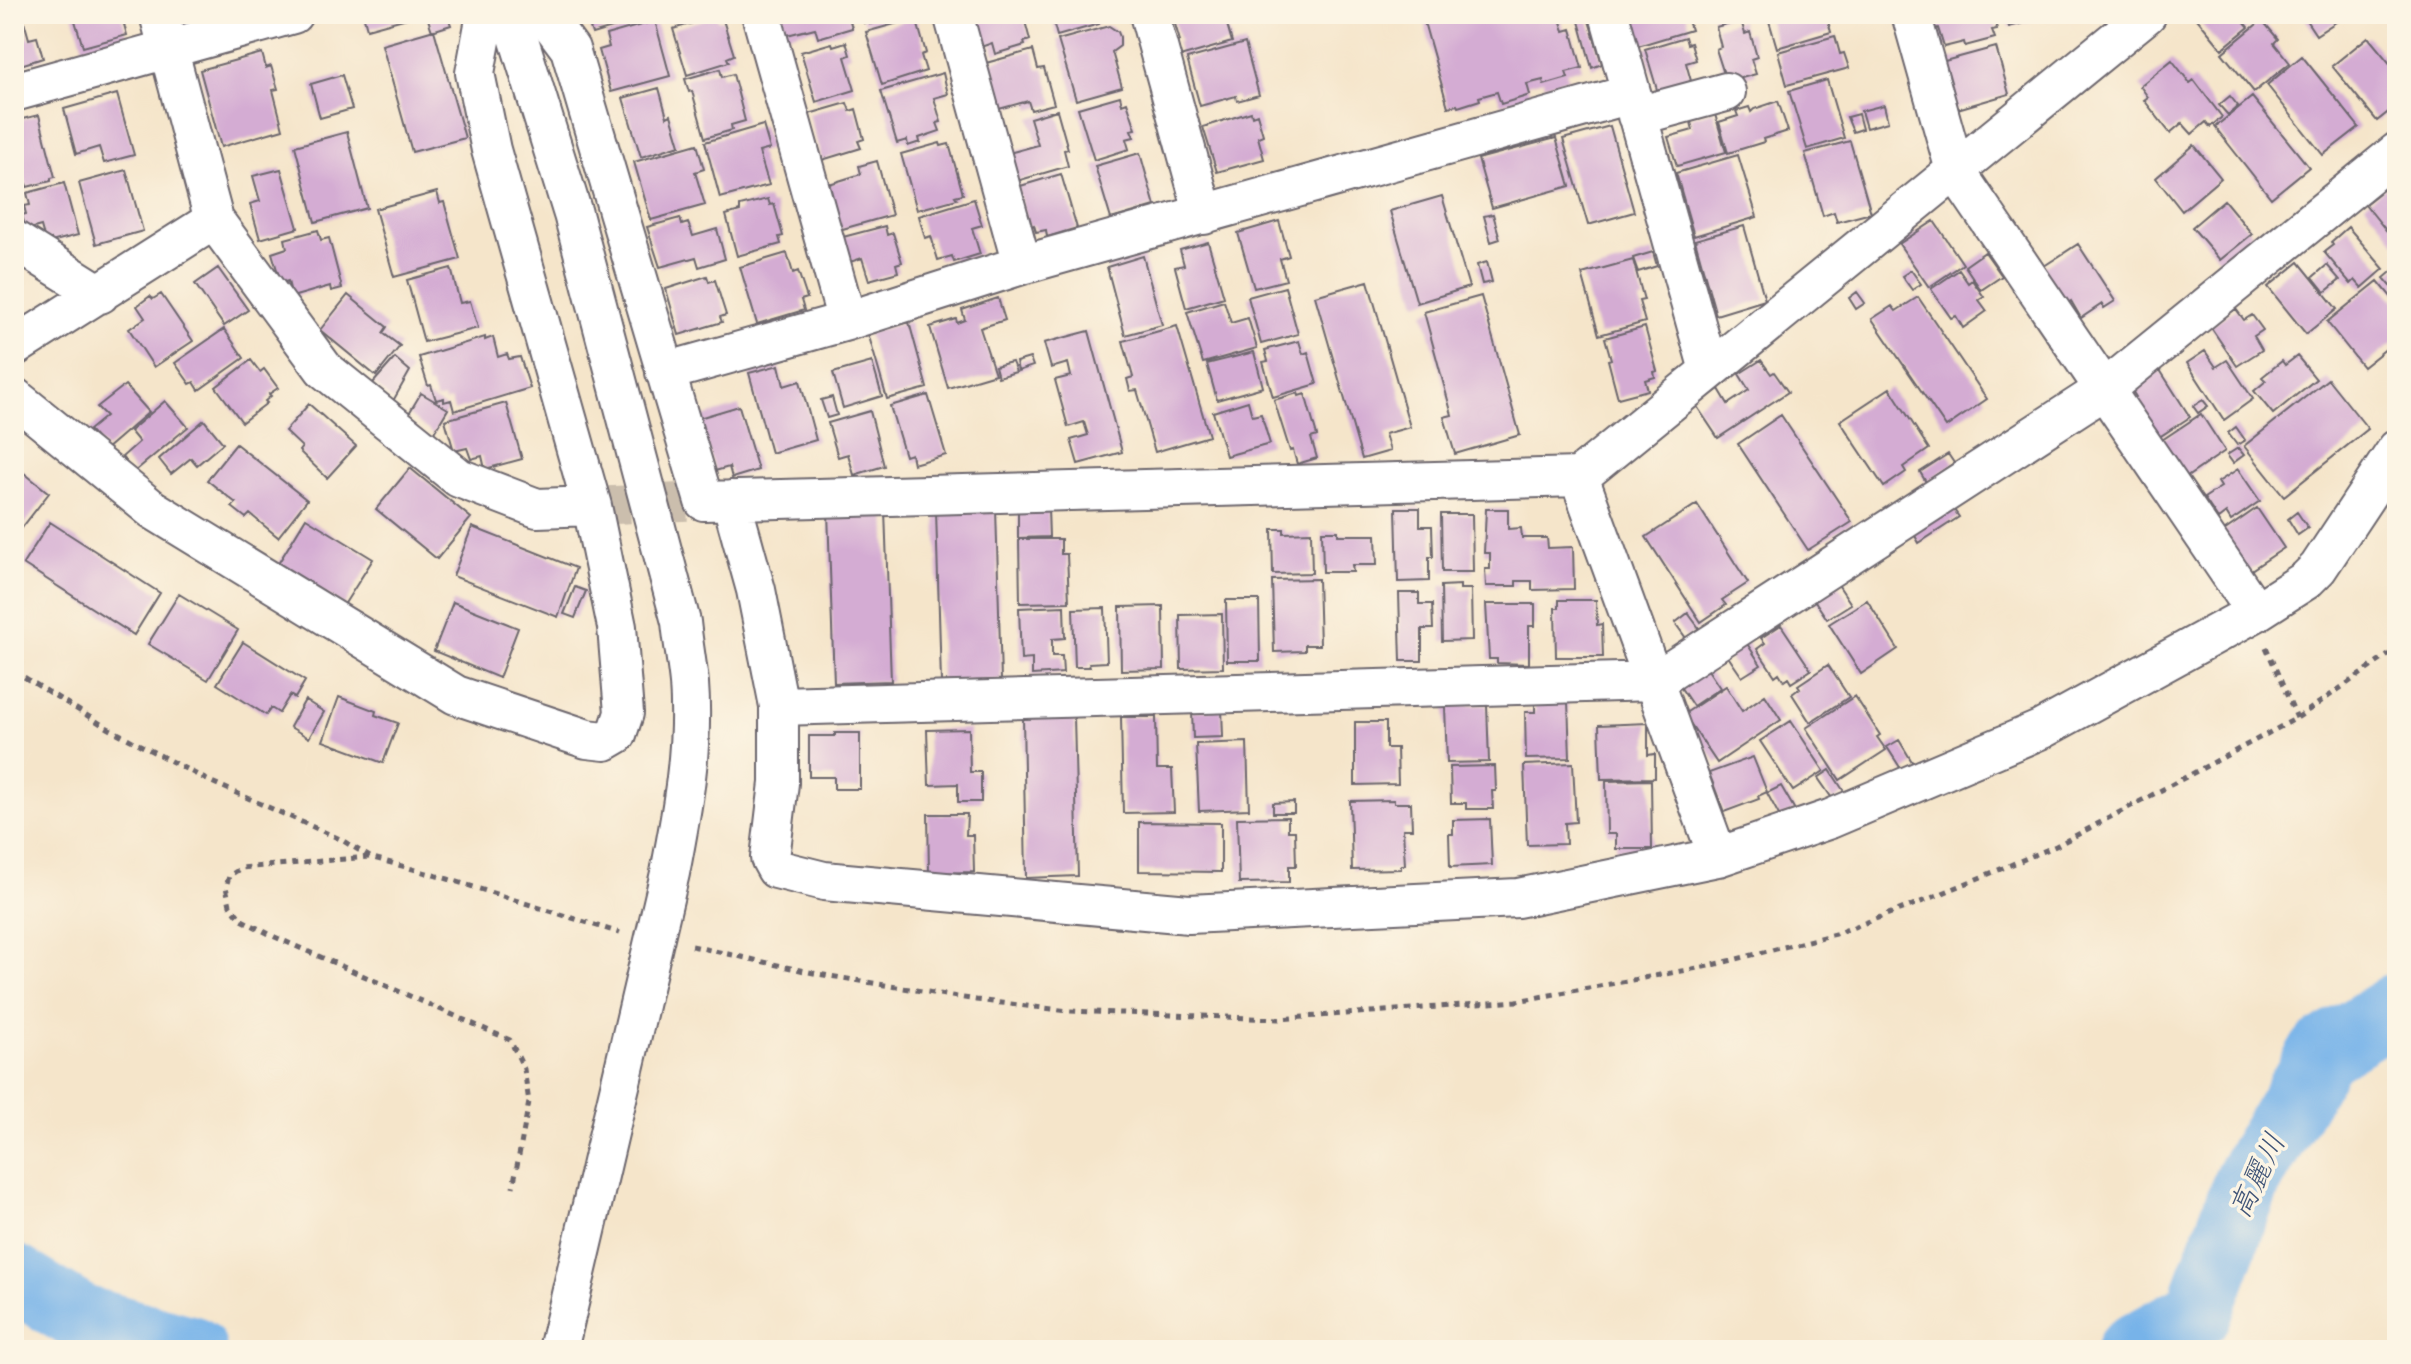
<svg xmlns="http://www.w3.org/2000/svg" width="2411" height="1364" font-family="Delius,'Klee One',sans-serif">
<rect width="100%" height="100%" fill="#fcf5e5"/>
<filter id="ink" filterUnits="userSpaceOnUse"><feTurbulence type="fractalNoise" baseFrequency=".0125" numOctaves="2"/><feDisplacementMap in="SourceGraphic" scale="16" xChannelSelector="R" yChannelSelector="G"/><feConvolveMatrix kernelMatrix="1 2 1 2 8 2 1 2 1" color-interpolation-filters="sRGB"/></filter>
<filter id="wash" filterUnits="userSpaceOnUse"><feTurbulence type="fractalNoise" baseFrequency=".006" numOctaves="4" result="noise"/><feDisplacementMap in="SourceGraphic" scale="32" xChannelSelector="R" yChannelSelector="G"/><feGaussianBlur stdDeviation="1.8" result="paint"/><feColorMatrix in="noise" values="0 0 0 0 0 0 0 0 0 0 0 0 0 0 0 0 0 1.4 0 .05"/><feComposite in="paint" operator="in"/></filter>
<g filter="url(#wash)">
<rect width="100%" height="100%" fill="#f5e5ca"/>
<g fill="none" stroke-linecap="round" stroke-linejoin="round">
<path stroke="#77b3e9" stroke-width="68" d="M14,1278L82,1319L193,1350
M2130,1350L2199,1312L2248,1179L2322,1053L2397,1007"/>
</g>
<g id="blocks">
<path fill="#d4acd3" d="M14,14H22L29,39L37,37L43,58L14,67Z
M73,14H121L127,35L83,47Z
M363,14H417L418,15L367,29Z
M447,14L451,25L432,31L428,19Z
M586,14H645L646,18L592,34Z
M781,14H848L852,28L818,38L815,28L787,35Z
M861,14H902L903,15L870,24L869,21L864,23Z
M968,14H1023L1030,40L1024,42L1025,45L995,54L992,43L978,48Z
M1051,14H1096L1099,24L1057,36Z
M1172,14H1224L1232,42L1180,57L1177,42L1180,41Z
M1450,14H1566L1568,20L1561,22L1564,31L1571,29L1582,68L1566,72L1568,78L1544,85L1543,80L1527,84L1530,95L1501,104L1497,92L1479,97L1480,100L1458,107L1457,105L1448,107L1424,22Z
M1577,14H1587L1602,64L1592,68Z
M1628,14H1686L1691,30L1638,46Z
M1712,14H1731V15L1714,20Z
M1767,14H1826L1831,32L1777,48Z
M1927,14H1993L1997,29L1992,30L1995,38L1965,46L1964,42L1944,47L1938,28L1931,30Z
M2005,14H2053V15L2009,27Z
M2193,14H2238L2249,27L2222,49Z
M2302,14H2348L2316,35Z
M716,16L718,21L723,20L734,55L727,58L729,62L687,75L673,29Z
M916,18L926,53L921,55L926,71L882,85L866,32Z
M1741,20L1745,34L1750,32L1757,57L1751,59L1756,74L1731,81L1725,77L1716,49L1721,47L1716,27Z
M2262,20L2278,39L2274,43L2290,63L2254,92L2222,53Z
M655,21L670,76L611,92L599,50L609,47L606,35Z
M1109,26L1118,32L1120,37V46L1112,52L1122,87L1076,100L1058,40Z
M434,30L465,138L412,152L382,45Z
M1835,36L1840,54L1844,53L1849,68L1787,85L1778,52Z
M1685,37L1687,44L1691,43L1696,60L1686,63L1691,81L1658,93L1645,49Z
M2368,37L2397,72V105L2377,121L2332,66Z
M846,42L850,55L845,57L855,90L816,102L801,52L832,43L833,46Z
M1245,43L1259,95L1237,101L1236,96L1200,106L1187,59Z
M1996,47L2009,94L1954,110L1941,62Z
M1033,50L1038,69L1044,68L1054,104L1031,110L1028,101L999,109L986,63Z
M262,53L266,68L271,66L278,89L273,90L283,129L221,147L200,70Z
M2302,56L2359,127L2323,155L2267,85Z
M2172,60L2190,83L2194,80L2222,117L2210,127L2206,122L2192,134L2182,123L2170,133L2144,100L2148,97L2140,86Z
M720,69L722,77L733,74L745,121L731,125L732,130L705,138L692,91L689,92L685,79Z
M943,73L948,94L934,98L941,122L937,123L940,131L919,138L920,142L908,146L907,140L897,143L881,91Z
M342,75L352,109L320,118L311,84Z
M1827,80L1844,138L1807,149L1789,91Z
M659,88L667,117L671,115L680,145L641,157L623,98Z
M117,94L134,155L104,163L99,147L76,154L64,109Z
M1120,96L1122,104L1127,102L1136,129L1131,130L1134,137L1126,139L1129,149L1094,160L1078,108Z
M2230,96L2238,106L2228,115L2219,105Z
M2252,97L2309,167L2271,198L2215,127Z
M1778,101L1788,131L1763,139L1764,142L1728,153L1719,122L1738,116L1736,111L1749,107L1751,112L1754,109Z
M847,103L850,111L856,109L864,139L858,141L861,148L822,160L809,114Z
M1884,105L1888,122L1866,128L1861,111Z
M1057,110L1068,149L1064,150L1068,166L1017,181L1009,153L1038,145L1030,118Z
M1714,111L1726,152L1677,166L1668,137L1693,130L1690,118Z
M1251,112L1252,116L1257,114L1263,135L1258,137L1264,159L1217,172L1203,127Z
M1858,114L1862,129L1853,132L1847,117Z
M39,115L55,177L51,178V181L27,187L21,165L16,166L14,157V121Z
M763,125L770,149L759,152L769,185L720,198L705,142Z
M1610,126L1634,212L1588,225L1563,139Z
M347,132L367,208L315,222L295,146Z
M1556,138L1570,186L1492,208L1478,159Z
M1850,141L1871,213L1837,222L1834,212L1823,216L1805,153Z
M940,143L941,146L949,144L963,194L955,196L957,199L917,210L901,154Z
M697,144L704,169L695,172L705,205L651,220L634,162Z
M2194,145L2221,178L2182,211L2156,178Z
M1140,153L1155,206L1111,219L1095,166Z
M1738,155L1757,217L1694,236L1676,173Z
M877,161L892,215L839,230L826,185L861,174L859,166Z
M281,169L298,228L260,239L250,204L260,201L253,176Z
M126,170L143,231L96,244L79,183Z
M1061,174L1077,228L1047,237L1046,230L1036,232L1034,225L1028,227L1017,187Z
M2397,179V244L2365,204Z
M64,183L78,235L51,242V239L45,240L41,226L26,230L22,215L26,214L24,206L30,205L27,193Z
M437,192L440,203L444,202L460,259L394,277L375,209Z
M1442,196L1469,287L1417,303L1390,211Z
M768,199L770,205L774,204L783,236L779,237L781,244L737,256L726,215L740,211V206Z
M974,199L982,225L972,228L980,254L954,262L952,256L938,260L931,236L925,238L919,216Z
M2224,200L2252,234L2220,260L2192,227Z
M1493,214L1500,239L1491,242L1484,216Z
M680,218L682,225L688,223L693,236L717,229L725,259L699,267L696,257L660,267L647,227Z
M1279,221L1289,256L1280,259L1286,280L1254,288L1238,233Z
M1934,221L1963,264L1929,287L1899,244Z
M885,226L887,235L893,233L902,262L896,264L898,272L869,280L862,258L850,262L843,237Z
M1744,226L1765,300L1716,315L1695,240Z
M2348,227L2384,269L2362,288L2355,280L2351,284L2324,252L2333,245L2331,242Z
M318,230L321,240L329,238L342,288L331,291L330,286L292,297L288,281L281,283L272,253L287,248L285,239Z
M1208,242L1224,297L1186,308L1175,267L1184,265L1180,250Z
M2078,244L2115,301L2104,308L2102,304L2081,318L2071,301L2065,305L2041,268Z
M1653,252L1657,266L1638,272L1633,258Z
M1985,252L2002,276L1981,290L1965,266Z
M787,253L793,273L798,271L807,298L801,300L804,310L757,324L740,267Z
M1143,256L1162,325L1125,335L1107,267Z
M1633,260L1644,300L1639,301L1645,322L1599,335L1582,274Z
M1487,262L1492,282L1482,284L1477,265Z
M2299,262L2337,309L2306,334L2268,287Z
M2327,265L2340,280L2325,292L2313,277Z
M2397,267V293L2384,278Z
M218,268L248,310L224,326L195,284Z
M451,268L460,303L470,301L478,328L424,342L407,280Z
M1911,270L1921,284L1912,290L1902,276Z
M1959,270L1968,283L1972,280L1984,297L1979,300L1987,311L1963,328L1956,316L1951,318L1931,289Z
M707,276L709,282L715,280L726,315L720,317L722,322L679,335L666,289Z
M1368,281L1410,427L1385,434L1390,451L1362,459L1315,296Z
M2378,281L2397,304V340L2363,367L2327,322Z
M1285,287L1298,334L1261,344L1248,297Z
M1857,292L1865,303L1856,309L1849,298Z
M161,294L193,341L154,367L129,329L145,318L137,306L150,296L153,299Z
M348,295L387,327L383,333L400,346L376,376L320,330Z
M1481,296L1520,435L1455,454L1444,417L1452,415L1424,312Z
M1918,297L1987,399L1946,427L1872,319L1892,306L1896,311Z
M998,298L1005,320L980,328L995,374L948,388L930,327L956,319L957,323L965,320L962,310Z
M1224,301L1231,323L1248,318L1257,348L1203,363L1187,312Z
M2236,309L2244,320L2252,315L2263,330L2254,336L2262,350L2237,366L2210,326Z
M909,322L927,388L887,399L868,333Z
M1177,326L1209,436L1155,452L1137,390L1130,391L1127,379L1133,377L1123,341Z
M1645,327L1657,371L1654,372L1655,377L1645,380L1648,390L1618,398L1608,360L1611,359L1605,338Z
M224,329L244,358L199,390L194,382L190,384L175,363Z
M1089,331L1122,452L1078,464L1071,440L1088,435L1084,422L1068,427L1055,380L1071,376L1068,363L1051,368L1044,343Z
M485,337V340L493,337L498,357L507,354L509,359L520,357L530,388L454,411L451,400L444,402V398L436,400L431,385L428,386L419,357Z
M1299,341L1303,354L1308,352L1317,384L1273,397L1263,362L1268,361L1265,350Z
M2205,351L2216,367L2227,360L2253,399L2224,420L2187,363Z
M1254,352L1263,387L1217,400L1207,364Z
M2297,356L2316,379L2273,414L2254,391L2266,381L2262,377L2282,361L2285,365Z
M395,358L410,371L393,401L373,383Z
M1030,358L1033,366L1018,371L1016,362Z
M251,360L260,372L264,369L278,388L269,394L271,396L265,401L267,403L242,422L216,387Z
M1761,360L1771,374L1774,372L1788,392L1718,438L1696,405L1719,389L1728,404L1749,390L1739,374Z
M872,362L882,396L843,408L833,373Z
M1012,362L1016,372L998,377L995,366Z
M779,365L784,386L800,381L816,440L771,453L749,373Z
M2160,370L2190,417L2156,439L2131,401L2136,397L2131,389Z
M2328,379L2368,429L2284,496L2244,446Z
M125,385L149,412L106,449L89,430L106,416L97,407Z
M1890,388L1929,449L1903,467L1906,472L1884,487L1840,421Z
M421,393L448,409L433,434L408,415Z
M1298,393L1299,396L1305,394L1317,436L1311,438L1317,458L1297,464L1293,450L1290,451L1274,400Z
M928,395L946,455L913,464L911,454L905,456L890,406Z
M832,397L837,415L827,418L821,400Z
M2203,400L2208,406L2198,413L2193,406Z
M165,401L188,427L134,472L122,457L139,442L130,431Z
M1248,401L1252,416L1261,414L1270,444L1226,456L1213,412Z
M506,403L522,459L485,469L482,456L471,459L467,448L454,451L445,420Z
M309,404L356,446L327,478L299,451L302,447L285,431Z
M739,406L758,470L732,478L729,467L715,471L699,418Z
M870,411L884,466L854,475L848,454L838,457L828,423Z
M2201,414L2225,451L2184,479L2159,442Z
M1781,415L1852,522L1808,550L1738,444Z
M204,420L223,443L197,465L191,458L171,474L159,459Z
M2236,427L2245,440L2237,445L2228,433Z
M236,444L307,500L278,537L250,514L246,518L232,507L236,503L207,480Z
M2238,448L2244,455L2233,463L2227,455Z
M1948,454L1954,463L1926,482L1920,472Z
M14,465L49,493L14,538Z
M410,468L471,518L437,559L376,509Z
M2238,469L2260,501L2231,521L2226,513L2218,519L2204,498L2221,487L2218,482Z
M1697,504L1748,583L1722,600L1726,605L1701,622L1646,537Z
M1952,507L1959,517L1919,543L1913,532Z
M1048,508L1049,537L1018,538V509Z
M1396,508H1420V526H1432L1433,557H1429V581L1398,582Z
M2257,508L2284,548L2248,572L2221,533Z
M996,509L1001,680L941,682L936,510Z
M1486,509H1508V529L1521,528L1522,538H1547L1548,548L1573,547L1574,589L1532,590V581H1516V586H1486L1485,569H1490V553H1484Z
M885,510L891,681L834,683L828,512Z
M2297,512L2308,528L2298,535L2288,519Z
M1441,514H1472L1473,572H1442Z
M306,518L373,559L344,605L278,564Z
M50,522L160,593L134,635L23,564Z
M472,527L576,568L558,617L453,576Z
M1272,529H1284V533L1311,532L1312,573L1273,574Z
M1322,531H1338V535H1376L1377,565H1352L1353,572H1323Z
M1019,539H1061V554H1067L1069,602L1020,603Z
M1318,579L1320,645H1305V651L1274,652L1272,580Z
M1837,583L1851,604L1827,619L1813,598Z
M1460,585V589H1471L1472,640L1442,641L1441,586Z
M575,587L586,591L575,618L564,614Z
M1399,593H1419V604H1432L1433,629H1422V661H1401Z
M179,594L238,630L208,680L148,644Z
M1226,600H1259L1260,661H1227Z
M1559,600H1596L1597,625L1602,624L1603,657H1556L1555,608H1559Z
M1867,600L1898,649L1861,674L1829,624Z
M453,602L518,628L499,678L434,651Z
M1486,604H1535V626H1529V664L1497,663V659H1489Z
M1064,606L1065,638L1052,639V656H1062L1063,673L1032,675V659L1021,660L1019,608Z
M1163,606L1164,669L1121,670L1120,607Z
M1105,608L1107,662L1089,663L1090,667H1075L1073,609Z
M1688,613L1699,628L1686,638L1675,623Z
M1222,614L1223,668L1181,669L1180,615Z
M1781,625L1811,670L1791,683L1788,678L1784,681L1779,673L1775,676L1757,649L1765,643L1761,638Z
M243,642L305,681L295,698L290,695L279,713L271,708L266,715L217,684Z
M1746,642L1761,665L1742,677L1727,655Z
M1828,665L1849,697L1810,722L1792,694L1800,688L1798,685Z
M1706,667L1720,688L1693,706L1679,685Z
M1726,686L1742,711L1765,695L1781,720L1717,763L1684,714Z
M1855,696L1880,735L1877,737L1886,750L1840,780L1806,728Z
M339,697L376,711L375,715L398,723L383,763L323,741Z
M305,700L324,712L309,738L290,727Z
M1568,701L1570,758L1526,759L1525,712H1535V702Z
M1487,705L1489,762L1447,763L1445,706Z
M1222,709L1223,737L1193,738L1192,711Z
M1074,716L1078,876L1026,878L1023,717Z
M1121,717H1156L1157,769H1172L1174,812L1123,813Z
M1791,721L1824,771L1793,791L1760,741Z
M1355,722H1386V748H1397L1398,784L1355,785Z
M1648,723V755L1655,754V778L1601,779L1599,725Z
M969,729L970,772H981V802H958V784L929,785L927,730Z
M835,733H860V789H834V777H809V736H835Z
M1899,740L1914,765L1903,772L1887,747Z
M1247,742L1249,809L1199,811L1196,744Z
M1753,757L1767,792L1758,796L1759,799L1724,812L1709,773Z
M1573,763L1576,822L1565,823L1566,844L1527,845L1524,765Z
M1495,766L1496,791H1492L1493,809H1466V803H1451L1450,767Z
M1830,770L1845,793L1834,801L1818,778Z
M1651,780L1652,849H1616V834H1607L1606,781Z
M1781,786L1795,810L1780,817L1767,793Z
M1394,800V803H1411L1412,829H1403L1405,865H1401V869L1352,870L1350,801Z
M1294,802V813H1273V803Z
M928,814H967L966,835H973L974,872L929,873Z
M1288,817V831H1295L1296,866H1289V882L1239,883L1237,818Z
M1490,819L1492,865L1450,867L1449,834H1453V820Z
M1139,822L1221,823V872L1139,871Z"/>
</g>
</g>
<g filter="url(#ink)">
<use href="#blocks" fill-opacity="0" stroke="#6c666d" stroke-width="2"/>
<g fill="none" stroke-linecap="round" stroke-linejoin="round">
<path stroke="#cbbead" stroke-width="38" stroke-dasharray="38 19" stroke-linecap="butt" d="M592,506L704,501"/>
<g stroke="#6c666d" stroke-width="42">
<path id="minor" d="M159,14L214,220L324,369L459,478L537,508L592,506
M511,14L573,214L681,622C683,642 687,663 689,683C694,747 682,811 670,873L558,1350
M544,14L570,49L704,501L1579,477L2147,14
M761,14L847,321
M953,14L1022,265
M1149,14L1204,215
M1609,14L1709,370
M1911,14L1955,170L2256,612
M14,92L293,14
M1637,116L1726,92
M14,240L100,294
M14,347L214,220
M665,372L847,321L1022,265L1631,94
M14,397L152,509L456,695L587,739L605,741L617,734L624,713L617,627L592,506L491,150L475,73L486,14
M1579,477L1718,857
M731,500L756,590L779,706L1655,681L2105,389L2397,152
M779,706V783L770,858L776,869L824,881L1189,914L1518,898L1718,857L1830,819L2042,729L2256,612L2306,580L2318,568L2397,449"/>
</g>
<path stroke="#6c666d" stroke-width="5" stroke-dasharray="6 6" stroke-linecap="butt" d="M2266,647L2297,718
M14,671L106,727L205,779L340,839L370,857L448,879L620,933
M369,857L241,868L229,876L226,887L230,905L242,920L275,937L510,1040L524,1069L529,1102L513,1187
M692,946L818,974L976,1000L1069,1011L1278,1019L1517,1001L1709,966L1835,934L1926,900L2056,846L2297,718L2397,649"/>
<use href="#minor" stroke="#fff" stroke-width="38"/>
</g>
</g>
<g text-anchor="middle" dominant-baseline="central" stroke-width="7" stroke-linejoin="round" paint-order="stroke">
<g font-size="30" font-style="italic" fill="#405578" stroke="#fcf5e5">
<text transform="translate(2256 1175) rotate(-64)">高麗川</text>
</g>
</g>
<rect width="2411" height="1364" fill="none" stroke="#fcf5e5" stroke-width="48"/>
</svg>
